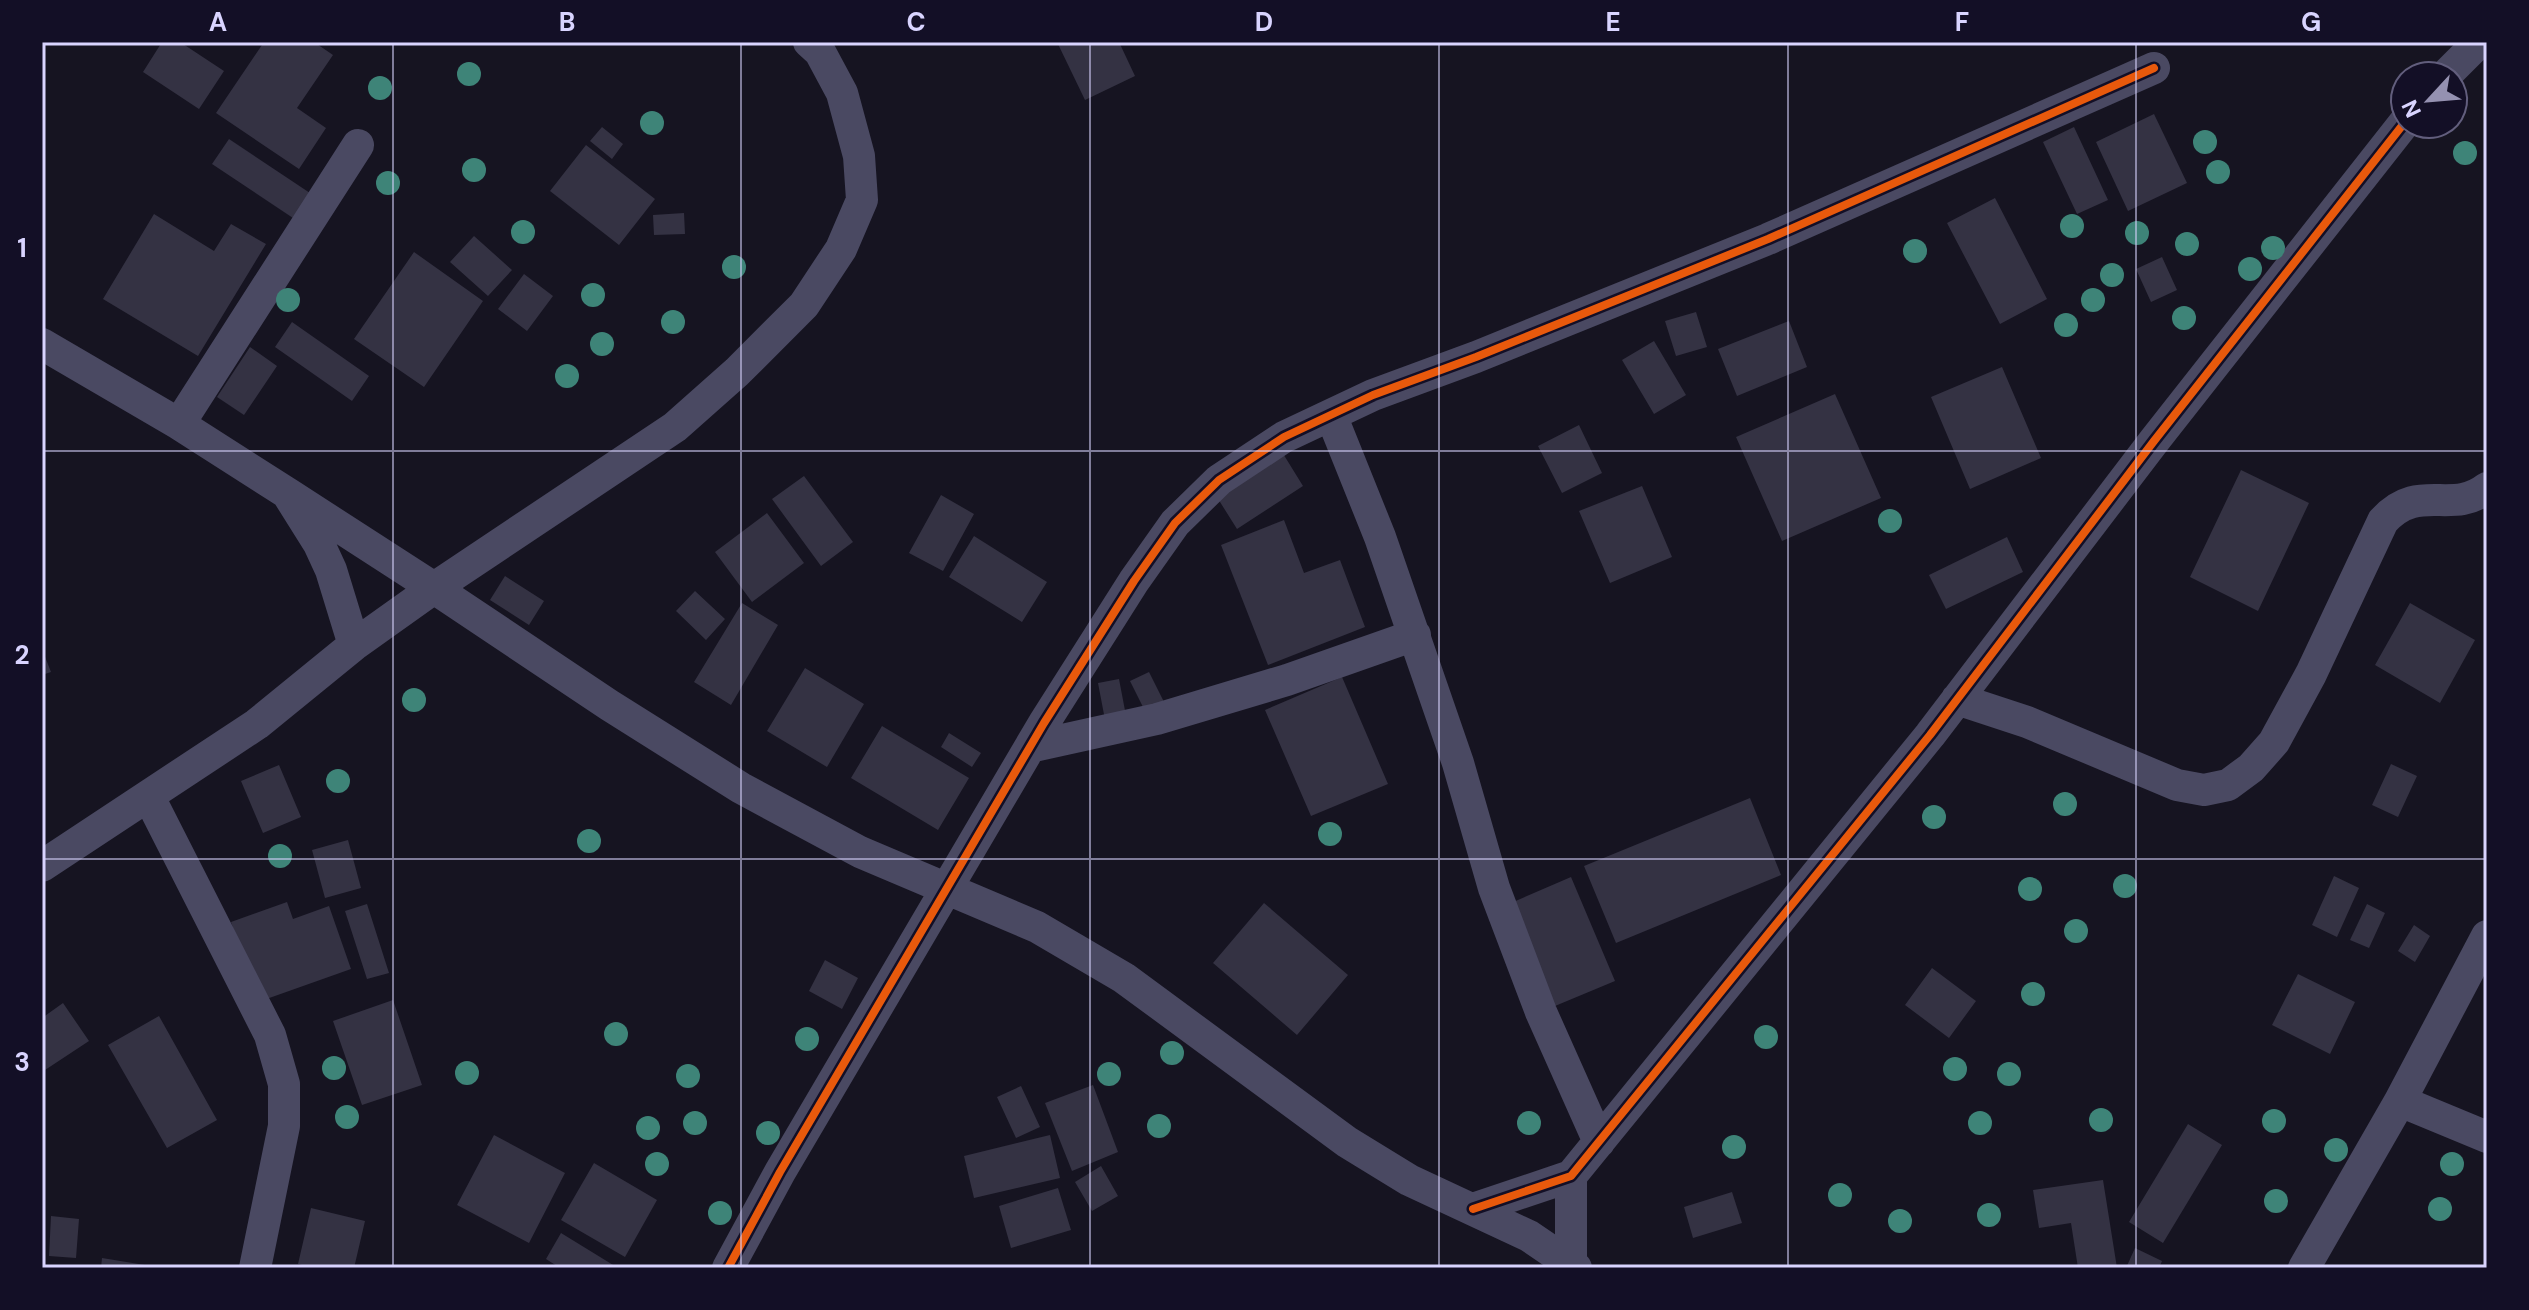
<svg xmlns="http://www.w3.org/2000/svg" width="2529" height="1310" font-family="'DM Sans',sans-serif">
<rect width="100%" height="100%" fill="#161421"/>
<path fill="#343243" d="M162,42H180L224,71L199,109L143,72Z
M264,42H314L333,55L297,108L326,128L299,169L216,113Z
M1057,42H1119L1135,76L1085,100Z
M2154,114L2187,183L2128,211L2096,142Z
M602,127L623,144L612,159L590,141Z
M2074,127L2108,200L2077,214L2043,142Z
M229,139L310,193L293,218L212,164Z
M586,145L655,199L619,245L550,191Z
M1995,198L2047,299L2000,324L1947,223Z
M684,213L685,234L654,235L653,215Z
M154,214L214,251L231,224L266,244L198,356L103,299Z
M474,236L512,270L488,296L450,262Z
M414,252L483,301L424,387L354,339Z
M2162,257L2177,290L2151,302L2136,269Z
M524,274L553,296L527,331L498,309Z
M1696,312L1707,347L1676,356L1665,321Z
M1789,321L1807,367L1737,396L1718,349Z
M292,322L369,376L352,401L275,347Z
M1654,341L1686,395L1654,414L1622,360Z
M250,347L277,366L244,415L217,397Z
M2002,367L2041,458L1970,489L1931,397Z
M1835,394L1881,498L1782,541L1736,437Z
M1579,425L1602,473L1562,493L1538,446Z
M1282,452L1303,486L1237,529L1215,494Z
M2241,470L2309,503L2258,611L2190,577Z
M804,476L853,542L821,566L772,499Z
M1642,486L1672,557L1610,583L1579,511Z
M941,495L974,514L943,571L909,553Z
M767,513L804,563L752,602L715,552Z
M1284,520L1304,573L1340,560L1365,627L1268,665L1221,545Z
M974,536L1047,582L1022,622L949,577Z
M2007,537L2023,572L1946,609L1929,575Z
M505,576L544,601L529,625L490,600Z
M695,591L725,619L706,640L676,611Z
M742,603L778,625L731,705L694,682Z
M2410,603L2475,640L2440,703L2375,665Z
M42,649L51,672L42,675Z
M805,668L864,704L827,767L767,731Z
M1149,672L1164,702L1145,711L1130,681Z
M1342,677L1388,784L1311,816L1265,710Z
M1119,679L1127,721L1106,725L1098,683Z
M882,726L969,778L938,830L851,778Z
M949,733L981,753L972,767L941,747Z
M2391,764L2417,776L2398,817L2372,805Z
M279,765L301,817L263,833L241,781Z
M1750,798L1781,875L1616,943L1584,866Z
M348,840L361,888L325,898L312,850Z
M2334,876L2359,888L2337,937L2312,925Z
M1571,877L1615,981L1555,1006L1511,903Z
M287,902L293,919L329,906L351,969L258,1002L231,922Z
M1264,903L1348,975L1297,1035L1213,963Z
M367,904L389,973L367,979L345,911Z
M2367,904L2385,913L2369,948L2350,940Z
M2414,925L2430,936L2415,962L2398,951Z
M825,960L858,978L842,1009L809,991Z
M1932,968L1976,1001L1949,1038L1905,1005Z
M2298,974L2355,1002L2330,1054L2272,1025Z
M393,1000L422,1085L362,1105L333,1021Z
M63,1003L89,1041L42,1072V1018Z
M159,1016L217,1120L167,1148L108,1045Z
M1093,1085L1118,1152L1072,1171L1045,1103Z
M1021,1086L1040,1127L1016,1138L997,1097Z
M2188,1124L2222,1145L2163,1243L2129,1222Z
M494,1135L565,1173L529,1243L457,1205Z
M1050,1135L1060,1178L974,1198L964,1156Z
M594,1163L657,1200L625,1257L561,1220Z
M1101,1166L1118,1196L1092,1211L1075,1182Z
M2103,1180L2117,1268H2078L2071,1223L2039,1228L2033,1190Z
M1058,1188L1071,1230L1011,1248L999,1206Z
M1732,1192L1742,1223L1693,1238L1684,1207Z
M311,1208L365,1221L354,1268H313L298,1264Z
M51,1216L79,1219L76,1258L49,1256Z
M561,1233L618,1268H560L546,1259Z
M2135,1248L2162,1261L2159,1268H2126Z
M102,1258L151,1266V1268H101Z"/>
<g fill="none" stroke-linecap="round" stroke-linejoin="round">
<path stroke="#4a4962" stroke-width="32" d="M2445,76L2479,42
M42,344L179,424L287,493L319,544L331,570L354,645L257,724L42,866
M1331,415L1380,537L1458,763L1494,888L1541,1012L1599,1142
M179,424L358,145
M287,493L434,588L675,427L737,372L804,305L841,249L862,200L859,156L842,93L820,52L809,42
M354,645L434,588L609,705L741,788L860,852L1037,927L1124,978L1347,1142L1409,1180L1529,1236L1576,1268
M1957,699L2027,722L2177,785L2204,790L2228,785L2251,768L2274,742L2311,674L2383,521C2419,481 2451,516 2487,488
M1030,747L1157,719L1287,680L1415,635
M149,797L270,1035L284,1084V1126L255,1268
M2400,1101L2487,1137
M1473,1209L1571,1176L1930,735L2154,441L2405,122
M1571,1264V1176
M728,1268L780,1172L1044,723L1134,581L1175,523L1219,480L1284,437L1373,395L1476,357L1768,239L2154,68
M2304,1268L2400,1101L2487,936"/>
<g stroke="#130f26" stroke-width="13">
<path id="cycleway" d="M1473,1209L1571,1176L1930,735L2154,441L2405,122
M728,1268L780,1172L1044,723L1134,581L1175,523L1219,480L1284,437L1373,395L1476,357L1768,239L2154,68"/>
</g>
<use href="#cycleway" stroke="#e8590c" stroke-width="8"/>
</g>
<g fill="#3e8478">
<circle cx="469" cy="74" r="12"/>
<circle cx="380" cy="88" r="12"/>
<circle cx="652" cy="123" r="12"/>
<circle cx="2205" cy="142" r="12"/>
<circle cx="2465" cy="153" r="12"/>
<circle cx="474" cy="170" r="12"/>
<circle cx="2218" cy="172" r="12"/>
<circle cx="388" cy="183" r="12"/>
<circle cx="2072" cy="226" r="12"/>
<circle cx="523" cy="232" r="12"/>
<circle cx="2137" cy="233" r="12"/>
<circle cx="2187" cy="244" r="12"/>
<circle cx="2273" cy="248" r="12"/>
<circle cx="1915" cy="251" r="12"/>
<circle cx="734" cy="267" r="12"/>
<circle cx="2250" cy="269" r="12"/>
<circle cx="2112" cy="275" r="12"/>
<circle cx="593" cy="295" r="12"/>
<circle cx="288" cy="300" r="12"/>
<circle cx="2093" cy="300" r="12"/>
<circle cx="2184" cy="318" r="12"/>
<circle cx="673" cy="322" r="12"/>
<circle cx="2066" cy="325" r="12"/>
<circle cx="602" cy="344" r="12"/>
<circle cx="567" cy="376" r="12"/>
<circle cx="1890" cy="521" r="12"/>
<circle cx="414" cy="700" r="12"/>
<circle cx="338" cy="781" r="12"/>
<circle cx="2065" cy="804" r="12"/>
<circle cx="1934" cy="817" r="12"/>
<circle cx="1330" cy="834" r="12"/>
<circle cx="589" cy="841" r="12"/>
<circle cx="280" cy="856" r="12"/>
<circle cx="2125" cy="886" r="12"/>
<circle cx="2030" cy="889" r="12"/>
<circle cx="2076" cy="931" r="12"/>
<circle cx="2033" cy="994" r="12"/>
<circle cx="616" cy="1034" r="12"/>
<circle cx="1766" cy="1037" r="12"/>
<circle cx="807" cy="1039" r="12"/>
<circle cx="1172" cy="1053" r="12"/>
<circle cx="334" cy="1068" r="12"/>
<circle cx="1955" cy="1069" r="12"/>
<circle cx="467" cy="1073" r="12"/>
<circle cx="1109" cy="1074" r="12"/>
<circle cx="2009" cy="1074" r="12"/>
<circle cx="688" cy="1076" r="12"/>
<circle cx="347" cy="1117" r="12"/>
<circle cx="2101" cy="1120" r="12"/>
<circle cx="2274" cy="1121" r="12"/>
<circle cx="695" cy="1123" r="12"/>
<circle cx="1529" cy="1123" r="12"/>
<circle cx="1980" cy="1123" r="12"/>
<circle cx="1159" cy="1126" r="12"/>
<circle cx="648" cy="1128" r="12"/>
<circle cx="768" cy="1133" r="12"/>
<circle cx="1734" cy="1147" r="12"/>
<circle cx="2336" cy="1150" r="12"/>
<circle cx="657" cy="1164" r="12"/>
<circle cx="2452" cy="1164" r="12"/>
<circle cx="1840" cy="1195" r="12"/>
<circle cx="2276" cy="1201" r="12"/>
<circle cx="2440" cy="1209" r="12"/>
<circle cx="720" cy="1213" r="12"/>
<circle cx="1989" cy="1215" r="12"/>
<circle cx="1900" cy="1221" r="12"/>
</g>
<path fill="none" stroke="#d9d4ff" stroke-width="2" stroke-opacity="0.55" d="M393,42V1268M741,42V1268M1090,42V1268M1439,42V1268M1788,42V1268M2136,42V1268M42,451H2487M42,859H2487"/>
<rect width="2529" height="1310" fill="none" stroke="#130f26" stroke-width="88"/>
<g transform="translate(2429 100) rotate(244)"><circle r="38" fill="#130f26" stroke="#625e7d" stroke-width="2"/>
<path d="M0-6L14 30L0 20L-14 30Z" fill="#9591b1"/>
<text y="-12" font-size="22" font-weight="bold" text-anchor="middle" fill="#d9d4ff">N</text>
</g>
<rect x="44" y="44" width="2441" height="1222" fill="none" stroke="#d9d4ff" stroke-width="3"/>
<g font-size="26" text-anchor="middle" font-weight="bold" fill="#d9d4ff">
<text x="218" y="31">A</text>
<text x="567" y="31">B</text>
<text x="916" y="31">C</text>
<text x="1264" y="31">D</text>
<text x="1613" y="31">E</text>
<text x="1962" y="31">F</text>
<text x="2311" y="31">G</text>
<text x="22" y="257">1</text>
<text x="22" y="664">2</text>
<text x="22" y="1071">3</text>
</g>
</svg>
